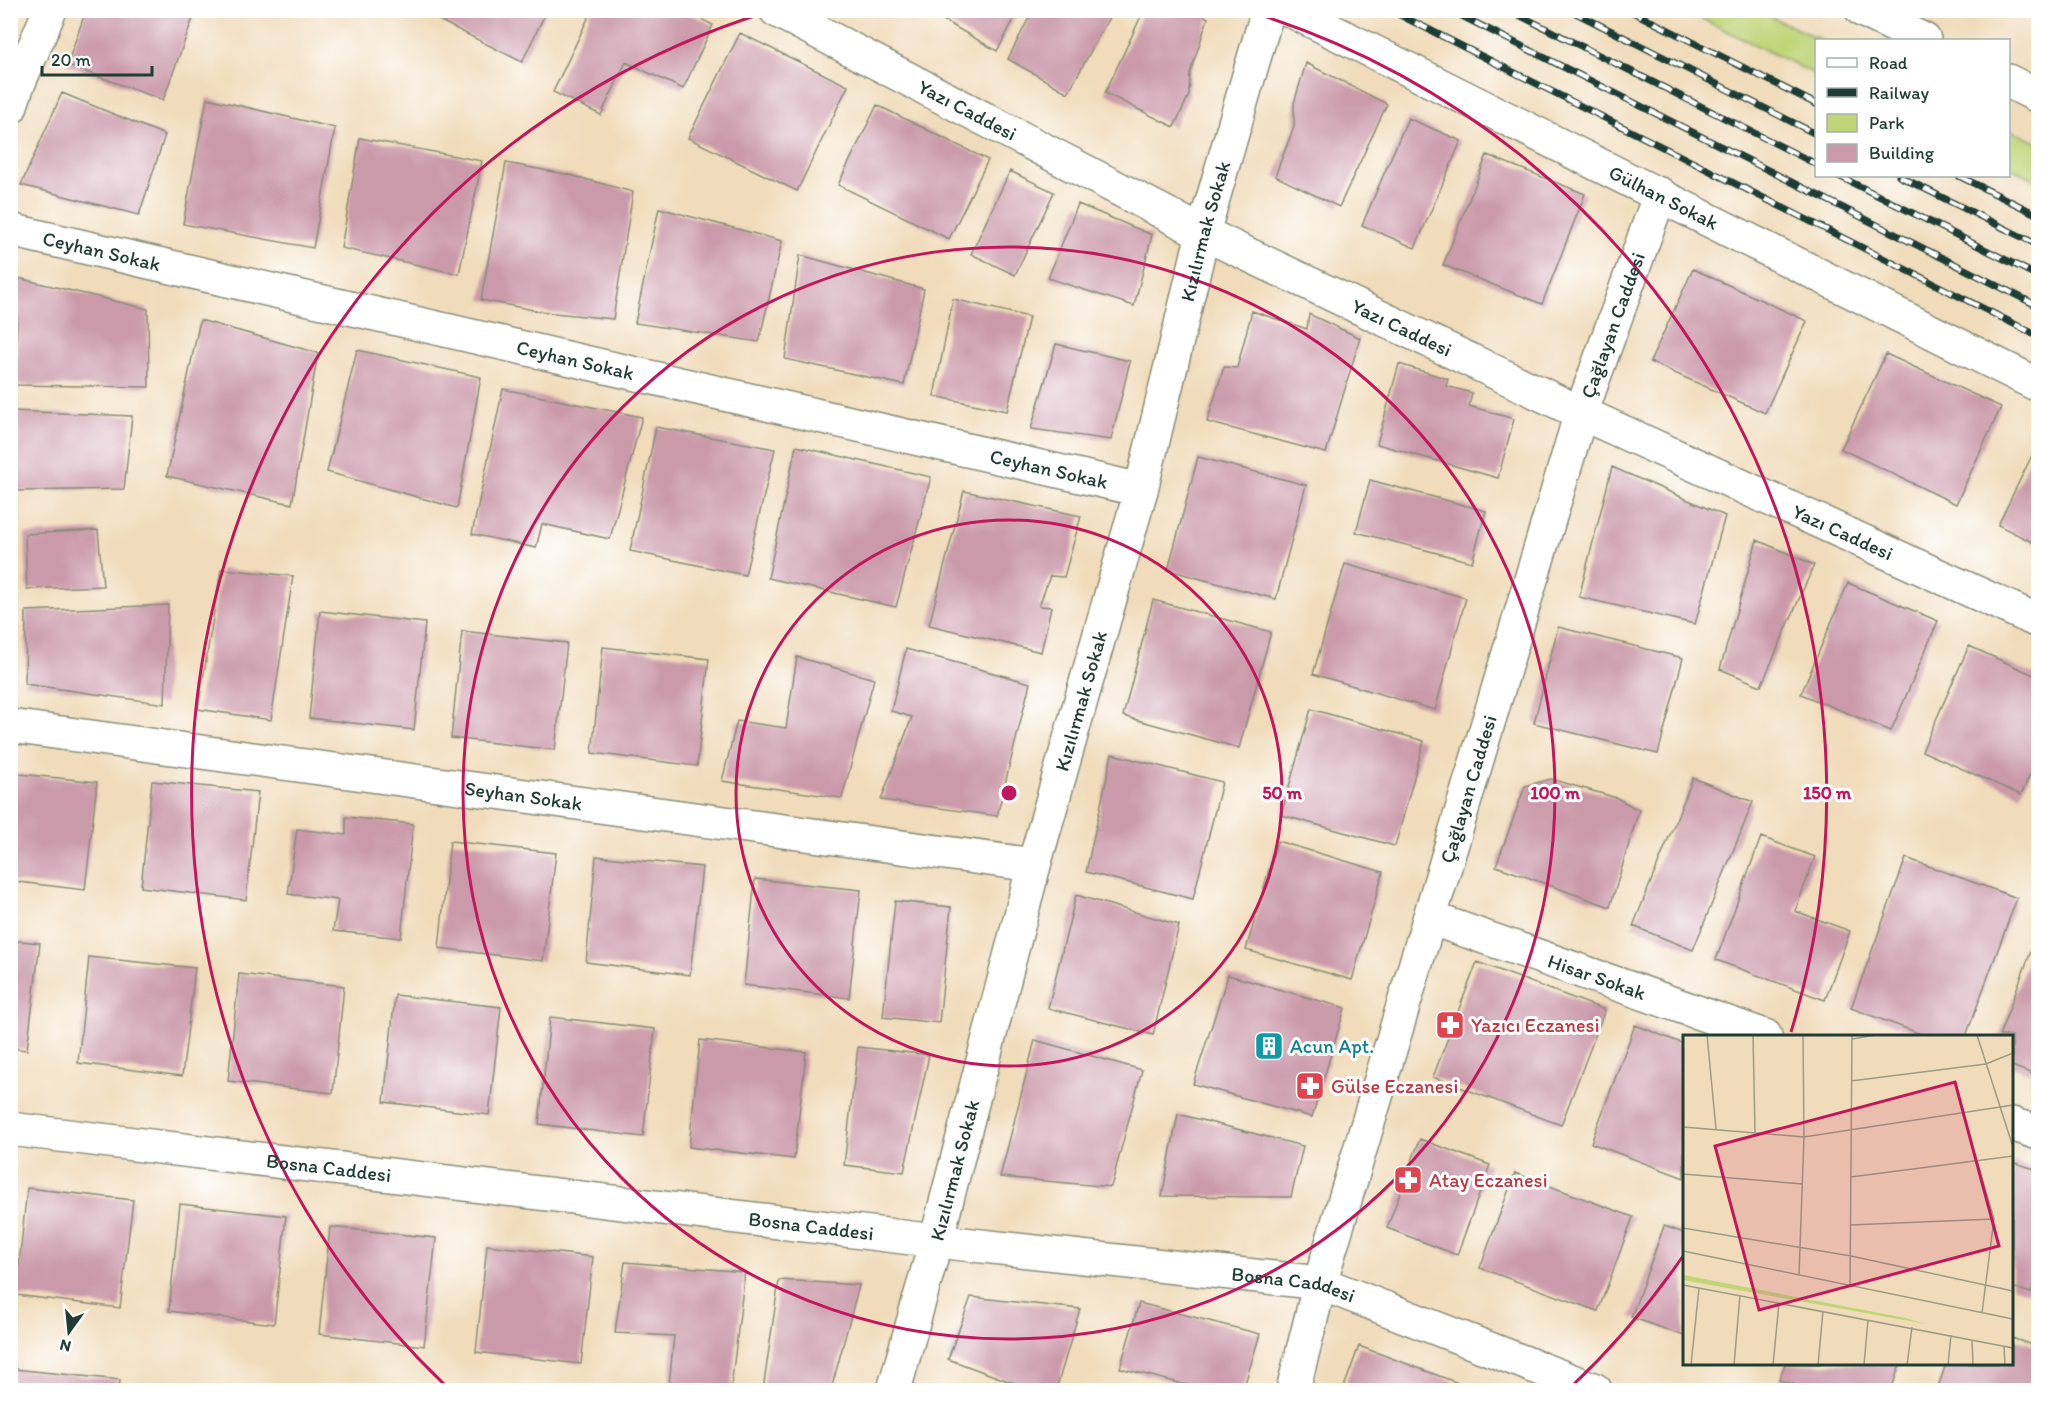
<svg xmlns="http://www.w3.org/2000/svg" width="2049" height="1401" font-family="Itim,sans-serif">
<rect width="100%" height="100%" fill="#fff"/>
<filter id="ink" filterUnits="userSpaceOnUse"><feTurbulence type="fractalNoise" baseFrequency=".0167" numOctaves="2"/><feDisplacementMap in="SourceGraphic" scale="12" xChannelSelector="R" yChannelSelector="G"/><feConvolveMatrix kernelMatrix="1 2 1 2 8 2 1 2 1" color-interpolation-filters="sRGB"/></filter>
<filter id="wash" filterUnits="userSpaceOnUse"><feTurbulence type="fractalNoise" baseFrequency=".008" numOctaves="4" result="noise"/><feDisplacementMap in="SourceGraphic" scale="24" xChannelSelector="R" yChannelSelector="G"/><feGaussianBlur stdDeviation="1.35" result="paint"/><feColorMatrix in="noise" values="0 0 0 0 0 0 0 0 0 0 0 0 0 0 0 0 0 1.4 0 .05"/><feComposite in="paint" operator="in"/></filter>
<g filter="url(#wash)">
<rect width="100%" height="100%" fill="#f0dbba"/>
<path fill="#c0d478" stroke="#708856" stroke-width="1.5" d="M1686,11H1758L1821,40H1816V75Z
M2008,129L2038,143V181L2009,167Z"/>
<g id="blocks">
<path fill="#ca9aaa" d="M86,10H196L163,100L67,65Z
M419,10H547L522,62Z
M592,10H683L713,25L683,89L626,62L601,115L553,92Z
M939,10H1019L997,51L936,16Z
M1033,10H1113L1068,93L1008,59Z
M1144,10H1194L1208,18L1190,73L1189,95L1174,127L1105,93Z
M740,33L848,86L797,191L688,138Z
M1306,63L1387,104L1339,207L1275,176L1294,127V103Z
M62,93L165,135L139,215L21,185Z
M207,98L335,128L313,248L183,224Z
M877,105L988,160L949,239L838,185Z
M1408,118L1461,141L1415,248L1362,225Z
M360,138L482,161L459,274L341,248Z
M1487,155L1585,194L1542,304L1443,265Z
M506,163L570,175L633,192L613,319L544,312L481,300Z
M1010,171L1054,192L1015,275L971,254Z
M1078,204L1152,235L1134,306L1048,278Z
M659,208L782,241L759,342L635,323Z
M800,255L924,289L904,385L785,359Z
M1693,269L1807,321L1765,413L1650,362Z
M18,278L148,309L149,387L15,385Z
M953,299L1029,317L1007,411L934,396Z
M1252,311L1307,329L1309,314L1360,338L1326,453L1207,422L1224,367L1237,368Z
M200,320L318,353L292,504L167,476Z
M1056,344L1130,361L1111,440L1031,429Z
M357,350L481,377L457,508L327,472Z
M1886,354L2001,407L1956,504L1841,449Z
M1399,364L1448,379L1446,386L1472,393L1469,406L1514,419L1498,478L1377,444Z
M503,389L642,417L610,539L542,524L536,548L472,534Z
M11,411L132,416L124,489L17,491Z
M656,427L775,449L745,575L630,551Z
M2038,443V545L1998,525Z
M796,446L931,477L896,607L768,578Z
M1198,457L1306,485L1276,599L1168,570Z
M1612,467L1725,516L1695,624L1579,597Z
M1370,480L1486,511L1472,562L1356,532Z
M964,491L1081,516L1064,577L1050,576L1039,606L1051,607L1041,652L929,625Z
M98,530L103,586L27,589L25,534Z
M1757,540L1814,565L1761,686L1720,669Z
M1345,564L1466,598L1435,710L1313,674Z
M221,569L293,576L271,720L198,709Z
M1848,583L1938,621L1891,731L1801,694Z
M1153,600L1271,632L1239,748L1123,716Z
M168,605L165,704L25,684L26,611Z
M320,611L425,623L414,730L309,718Z
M1558,627L1683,658L1658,754L1534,723Z
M462,631L567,643L555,750L451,738Z
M1969,646L2038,677V756L2021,795L1922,751Z
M603,647L709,659L697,766L592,753Z
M906,649L1030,683L997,816L881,800L912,717L891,711Z
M797,657L874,679L842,798L722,781L737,721L786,728Z
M1311,709L1424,741L1395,846L1281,815Z
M1112,754L1222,782L1193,899L1086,872Z
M10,773L97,782L85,890L10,881Z
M1693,778L1753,802L1693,950L1633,926Z
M1551,779L1617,798L1639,810L1610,907L1496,866L1525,786Z
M152,781L258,792L246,900L141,887Z
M346,817L413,824L401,938L333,931L338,900L288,894L297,829L346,835Z
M1761,837L1815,857L1795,911L1850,931L1825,1000L1716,960Z
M450,841L556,853L543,961L439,948Z
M1277,841L1383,872L1352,980L1246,950Z
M596,856L702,867L690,975L586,962Z
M1906,858L2017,898L1966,1036H1926L1851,1008Z
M755,879L861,890L849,998L744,985Z
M1076,895L1179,925L1153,1035L1048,1008Z
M895,901L951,907L939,1023L883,1017Z
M10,940L40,943L27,1050L10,1048Z
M2034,943L2038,945V1076L2012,1066V1036H1999Z
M89,957L195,968L182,1076L78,1063Z
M1477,962L1605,1010L1561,1125L1433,1077Z
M239,974L344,986L333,1093L228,1081Z
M1228,975L1345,1008L1312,1117L1193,1084Z
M395,995L501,1007L489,1115L384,1102Z
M550,1017L655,1029L643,1137L539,1124Z
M1635,1025L1684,1044V1178L1591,1143Z
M700,1040L806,1052L794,1159L689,1147Z
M1035,1040L1142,1070L1111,1187L1000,1177Z
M858,1047L929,1055L904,1172L844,1165Z
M1178,1114L1303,1146L1291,1197L1162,1196Z
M1420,1139L1490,1165L1457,1255L1387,1228Z
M2012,1162L2038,1170V1269L2031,1293L2012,1287Z
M1515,1173L1633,1217L1598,1311L1480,1268Z
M27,1188L133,1200L120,1308L16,1295Z
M180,1204L286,1216L274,1324L169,1311Z
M1664,1226L1684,1233V1336L1631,1317Z
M330,1227L436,1238L424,1346L319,1334Z
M487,1245L593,1257L581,1364L476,1352Z
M625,1262L745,1272L731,1387L669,1385L674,1336L615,1333Z
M779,1280L859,1285L831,1390H763Z
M971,1297L1080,1309L1056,1390H1033L948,1359Z
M1139,1303L1260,1334L1243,1390H1206L1120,1368Z
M2012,1338L2038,1347V1390H1937L1946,1364H2012Z
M1359,1346L1477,1390H1343Z
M1785,1364H1900L1891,1390H1813L1779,1380Z
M14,1369L120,1380L119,1390H12Z"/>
</g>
</g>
<g filter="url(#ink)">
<use href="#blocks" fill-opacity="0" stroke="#888c77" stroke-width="1.5"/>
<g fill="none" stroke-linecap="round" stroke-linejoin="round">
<g stroke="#888c77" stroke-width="36">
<g id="minor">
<path id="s1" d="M776,10L1203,233L1581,413L2038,621"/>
<path id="s2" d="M1290,10L2038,385"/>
<path d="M10,108L17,87L50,10"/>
<path id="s3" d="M10,230L1141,490"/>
<path id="s4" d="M10,726L1034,865"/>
<path id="s5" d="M1430,918L1765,1036"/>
<path d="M2012,1124L2038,1133"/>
<path id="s6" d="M10,1129L936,1241L1320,1283L1595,1390"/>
<path id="s7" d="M894,1390L936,1241L1034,865L1141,490L1203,233L1268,10"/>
<path id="s8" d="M1293,1390L1320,1283L1581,413L1660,194"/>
</g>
</g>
<g stroke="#888c77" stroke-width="36">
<path id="major" d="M1862,10L1924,40
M2008,81L2038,96"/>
</g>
<use href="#minor" stroke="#fff" stroke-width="33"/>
<use href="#major" stroke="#fff" stroke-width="33"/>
<g stroke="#1f3d34" stroke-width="7">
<path id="rail" d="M1390,10L2038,336
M1450,10L2038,306
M1509,10L1816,164
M1570,10L1816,134
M1629,10L1816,104
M1839,176L2038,276
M1899,176L2038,245
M1959,176L2038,215"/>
</g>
<use href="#rail" stroke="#fff" stroke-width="4.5" stroke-dasharray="14" stroke-linecap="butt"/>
</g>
</g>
<g fill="none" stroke="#c2185b" stroke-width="3">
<circle cx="1009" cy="793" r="273"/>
<circle cx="1009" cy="793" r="546"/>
<path d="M1683 1256A818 818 0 0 1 1572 1386M446 1386A818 818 0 0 1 770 11M1248 11A818 818 0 0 1 1791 1032"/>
</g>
<defs>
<g id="pharmacy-square" transform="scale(1.5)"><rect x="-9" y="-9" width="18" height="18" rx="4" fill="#e0444e" stroke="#fff"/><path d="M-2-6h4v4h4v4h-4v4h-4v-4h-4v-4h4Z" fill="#fff"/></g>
<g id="building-square" transform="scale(1.5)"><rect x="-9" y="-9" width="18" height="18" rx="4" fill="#0f9aa8" stroke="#fff"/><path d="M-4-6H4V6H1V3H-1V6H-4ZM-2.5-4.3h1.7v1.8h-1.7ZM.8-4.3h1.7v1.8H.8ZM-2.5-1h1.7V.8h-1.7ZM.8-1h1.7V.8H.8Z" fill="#fff"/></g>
</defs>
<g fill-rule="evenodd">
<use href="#pharmacy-square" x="1450" y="1025"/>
<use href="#building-square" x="1269" y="1046"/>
<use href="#pharmacy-square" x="1310" y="1086"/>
<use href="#pharmacy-square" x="1408" y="1180"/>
</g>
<g text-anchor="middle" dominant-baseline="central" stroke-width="6" stroke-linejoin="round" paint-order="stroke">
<g font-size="20" fill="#1f3d34" stroke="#fff">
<text stroke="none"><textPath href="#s1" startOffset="216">Yazı Caddesi</textPath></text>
<text stroke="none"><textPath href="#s2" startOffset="418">Gülhan Sokak</textPath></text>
<text stroke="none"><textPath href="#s7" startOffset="1200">Kızılırmak Sokak</textPath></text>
<text stroke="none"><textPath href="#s3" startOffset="94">Ceyhan Sokak</textPath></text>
<text stroke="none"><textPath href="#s8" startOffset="1112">Çağlayan Caddesi</textPath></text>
<text stroke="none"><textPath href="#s1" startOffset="702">Yazı Caddesi</textPath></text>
<text stroke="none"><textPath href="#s3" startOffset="580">Ceyhan Sokak</textPath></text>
<text stroke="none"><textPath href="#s3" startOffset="1066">Ceyhan Sokak</textPath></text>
<text stroke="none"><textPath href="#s1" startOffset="1188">Yazı Caddesi</textPath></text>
<text stroke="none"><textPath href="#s7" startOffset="714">Kızılırmak Sokak</textPath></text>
<text stroke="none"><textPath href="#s8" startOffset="626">Çağlayan Caddesi</textPath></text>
<text stroke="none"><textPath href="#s4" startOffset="518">Seyhan Sokak</textPath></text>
<text stroke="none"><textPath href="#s5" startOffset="177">Hisar Sokak</textPath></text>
<text stroke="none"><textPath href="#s6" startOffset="321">Bosna Caddesi</textPath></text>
<text stroke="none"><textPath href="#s7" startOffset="228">Kızılırmak Sokak</textPath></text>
<text stroke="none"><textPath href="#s6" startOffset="807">Bosna Caddesi</textPath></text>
<text stroke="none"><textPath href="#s6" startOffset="1293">Bosna Caddesi</textPath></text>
</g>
<g font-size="20" fill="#be3a42" stroke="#fff" text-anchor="start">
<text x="1471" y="1025">Yazıcı Eczanesi</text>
<text x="1331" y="1086">Gülse Eczanesi</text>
<text x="1429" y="1180">Atay Eczanesi</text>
</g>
<g font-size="20" fill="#0d838f" stroke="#fff" text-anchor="start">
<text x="1290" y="1046">Acun Apt.</text>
</g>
</g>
<g transform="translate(1683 1035)">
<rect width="330" height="330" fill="#f0dbba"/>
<path d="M0,240L222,283L243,289L0,245Z" fill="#c0d478"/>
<path fill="none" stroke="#9c9c84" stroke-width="1.5" d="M24,0L33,94M70,0L72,97M294,0L330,112M169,4L193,0M168,46L303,29L330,18M0,92L121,102L330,70M294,126L311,184L299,278M0,139L120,149M168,142L330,121M167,190L311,184M0,193L168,221L330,256M0,216L330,284M116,240L121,102L120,0M0,250L330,313M167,251L169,0M289,305L290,330M321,311L322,330M8,330L16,253M51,330L57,260M90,330L96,268M135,330L140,276M181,330L185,285M224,330L229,292M265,330L268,300"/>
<path fill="#c2185b" fill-opacity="0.15" stroke="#c2185b" stroke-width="3" d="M272,47L316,211L76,275L32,111Z"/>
<rect width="330" height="330" fill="none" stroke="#1f3d34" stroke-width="3"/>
</g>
<circle cx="1009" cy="793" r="9" fill="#c2185b" stroke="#fff" stroke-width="3"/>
<g font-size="18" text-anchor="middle" font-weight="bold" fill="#c2185b" stroke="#fff" stroke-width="6" stroke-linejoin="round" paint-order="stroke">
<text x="1282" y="799">50 m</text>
<text x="1555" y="799">100 m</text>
<text x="1827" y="799">150 m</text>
</g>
<rect width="2049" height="1401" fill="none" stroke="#fff" stroke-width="36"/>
<rect x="1815" y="39" width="195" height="138" fill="#ffffff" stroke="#a5b1ae" stroke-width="1.5"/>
<rect x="1827" y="58" width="30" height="9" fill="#ffffff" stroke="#a5b1ae" stroke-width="1.5"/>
<text x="1869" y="69" font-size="18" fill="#1f3d34">Road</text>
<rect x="1827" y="88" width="30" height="9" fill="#1f3d34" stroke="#a5b1ae" stroke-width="1.5"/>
<text x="1869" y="99" font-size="18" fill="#1f3d34">Railway</text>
<rect x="1827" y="114" width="30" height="18" fill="#c0d478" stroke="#a5b1ae" stroke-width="1.5"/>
<text x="1869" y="129" font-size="18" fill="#1f3d34">Park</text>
<rect x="1827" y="144" width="30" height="18" fill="#ca9aaa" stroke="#a5b1ae" stroke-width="1.5"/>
<text x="1869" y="159" font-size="18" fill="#1f3d34">Building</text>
<g transform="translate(69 1332) rotate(195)" stroke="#ffffff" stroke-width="4.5" paint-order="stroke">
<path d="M0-4.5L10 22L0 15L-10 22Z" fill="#1f3d34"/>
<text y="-9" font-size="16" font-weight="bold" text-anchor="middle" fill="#1f3d34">N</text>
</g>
<path d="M42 66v9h110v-9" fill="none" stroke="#1f3d34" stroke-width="3"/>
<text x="51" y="66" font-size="18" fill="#1f3d34" stroke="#ffffff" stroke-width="4.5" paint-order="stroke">20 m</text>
</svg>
